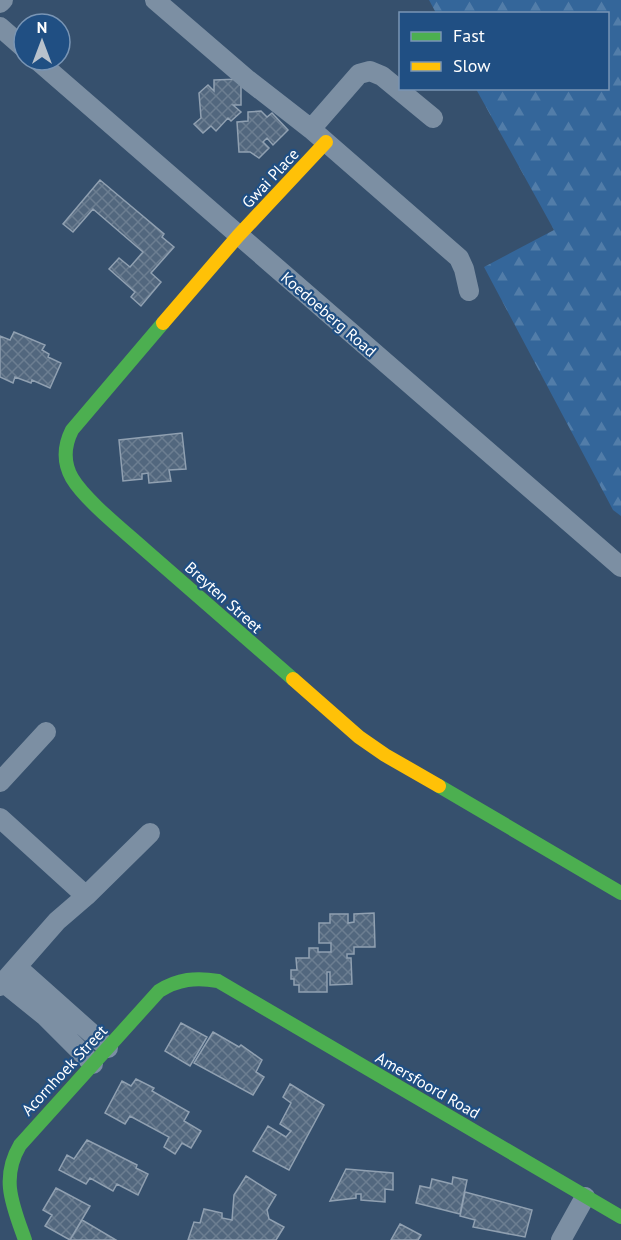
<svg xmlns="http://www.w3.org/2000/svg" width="621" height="1240" font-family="'PT Sans',sans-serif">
<defs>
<pattern id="forest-firs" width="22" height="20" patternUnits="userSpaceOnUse" patternTransform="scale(1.5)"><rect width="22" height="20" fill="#34669a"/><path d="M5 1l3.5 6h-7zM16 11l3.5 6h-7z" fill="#527da9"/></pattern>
<pattern id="building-cross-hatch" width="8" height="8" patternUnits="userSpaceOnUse" patternTransform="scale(1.5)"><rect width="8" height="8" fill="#52677e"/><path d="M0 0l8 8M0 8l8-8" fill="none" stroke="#6c7e91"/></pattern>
</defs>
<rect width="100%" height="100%" fill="#36506d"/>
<path fill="url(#forest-firs)" d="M429,0H621V516L613,510L484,267L554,230L476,89L608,88V14L436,13Z"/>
<path fill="url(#building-cross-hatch)" stroke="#90a0b1" stroke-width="1.5" d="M241,79V105H233L241,112L231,121L228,118L216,131L211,126L203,133L194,124L201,118L199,93L208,85L214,91V80Z
M261,111L267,117L272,113L288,130L273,145L267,138L263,142L269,148L259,158L250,152H239L237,122L248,121V112Z
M100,180L164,234L162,237L174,247L151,273L161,282L141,306L131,297L135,292L109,269L119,258L130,267L143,252L93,209L73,232L63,224Z
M14,332L45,345L42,350L49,354L48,357L61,363L50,388L32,380L31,383L15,377L13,383L0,377V336L10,340Z
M182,433L186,469L169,470L171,481L149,483L148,473L142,474V479L123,481L119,440Z
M374,913L375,947H354V954H347V958H351L352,984L330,985V972H327V992H299V985H294V979H291V970H297L296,958H309V948H318V952H331V943H319V923H330V914H348V923L354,922V914Z
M181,1023L207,1037L190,1066L165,1051Z
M213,1032L239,1047L241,1045L262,1060L256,1072L264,1077L253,1095L194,1063Z
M136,1079L154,1088L152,1091L189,1112L184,1121L201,1131L191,1148L182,1143L175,1154L164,1147L169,1137L130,1116L125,1124L105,1113L122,1081L131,1086Z
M290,1084L324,1105L289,1170L253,1151L268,1126L286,1137L291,1131L280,1124L291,1103L283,1097Z
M87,1140L137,1165L136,1168L148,1174L138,1195L117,1184L113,1191L90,1178L86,1184L59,1170L67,1155L74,1159Z
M346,1169L393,1173V1190L385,1189V1202L361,1200V1194H356V1198L330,1201Z
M246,1176L276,1195L267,1210L269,1219L284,1227L276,1240H188L194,1222L200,1223L204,1209L222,1213V1218L232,1220L234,1195Z
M453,1177L467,1180L460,1214L416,1203L420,1186L430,1188L432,1179L452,1184Z
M56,1188L90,1206L70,1240L45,1226L52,1215L43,1210Z
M465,1192L532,1210L525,1237L473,1227L475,1220L460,1216Z
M82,1220L116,1240H70Z
M400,1224L421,1235L418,1240H391Z"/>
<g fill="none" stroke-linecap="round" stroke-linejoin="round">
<path stroke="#7c8fa3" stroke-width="20" d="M155,0L248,80L311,129L459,258L464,269L469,291
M0,3L3,0
M0,27L24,48
M37,60L621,567
M311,129L359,74L370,71L382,76L433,118
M0,782L46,732
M0,818L86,896
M17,967L108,1048
M3,982L45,1016L93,1064
M0,986L57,921L86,896L150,833
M561,1240L585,1197"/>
<path stroke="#4caf50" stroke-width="14" d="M163,323L72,430C64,446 63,462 72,478C85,500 124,531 144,549C194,592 243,636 293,679
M439,786L621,893
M25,1240C13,1206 0,1179 20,1145L159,991C178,979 196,977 218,981L621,1217"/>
<path stroke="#ffc107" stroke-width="14" d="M163,323L238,236L326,142
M293,679L359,737L385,755L439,786"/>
</g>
<g text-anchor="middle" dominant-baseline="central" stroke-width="4.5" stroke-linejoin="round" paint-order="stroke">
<g font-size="16" fill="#fff" stroke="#204f83">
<text transform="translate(270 178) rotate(-47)">Gwai Place</text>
<text transform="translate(329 314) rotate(41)">Koedoeberg Road</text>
<text transform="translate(224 597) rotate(42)">Breyten Street</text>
<text transform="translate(64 1070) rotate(-47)">Acornhoek Street</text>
<text transform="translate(428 1085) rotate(30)">Amersfoord Road</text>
</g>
</g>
<rect x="399" y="12" width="210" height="78" fill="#204f83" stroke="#7995b5" stroke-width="1.5"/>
<rect x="411" y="32" width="30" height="9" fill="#4caf50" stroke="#7995b5" stroke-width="1.5"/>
<text x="453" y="42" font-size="18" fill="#ffffff">Fast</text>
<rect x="411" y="62" width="30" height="9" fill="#ffc107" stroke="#7995b5" stroke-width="1.5"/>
<text x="453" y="72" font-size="18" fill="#ffffff">Slow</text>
<g transform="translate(42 42)"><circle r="28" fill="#204f83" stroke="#7995b5" stroke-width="1.5"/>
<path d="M0-4.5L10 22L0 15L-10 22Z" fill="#b9c2cc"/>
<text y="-9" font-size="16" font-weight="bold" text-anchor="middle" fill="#ffffff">N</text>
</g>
</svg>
